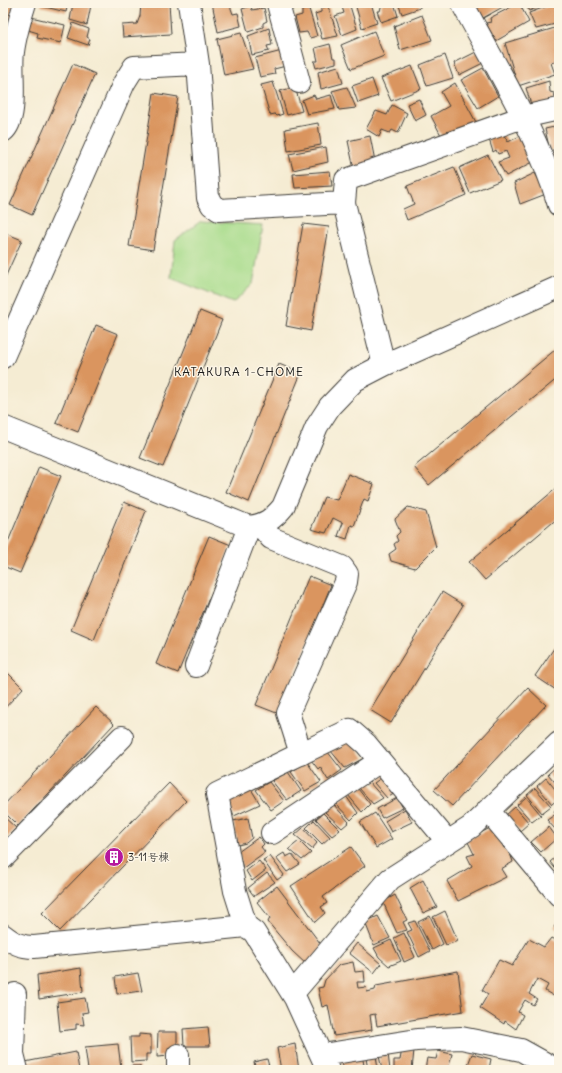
<svg xmlns="http://www.w3.org/2000/svg" width="562" height="1073" font-family="Delius,'Klee One',sans-serif">
<rect width="100%" height="100%" fill="#fcf5e5"/>
<filter id="ink" filterUnits="userSpaceOnUse"><feTurbulence type="fractalNoise" baseFrequency=".025" numOctaves="2"/><feDisplacementMap in="SourceGraphic" scale="8" xChannelSelector="R" yChannelSelector="G"/><feConvolveMatrix kernelMatrix="1 2 1 2 8 2 1 2 1" color-interpolation-filters="sRGB"/></filter>
<filter id="wash" filterUnits="userSpaceOnUse"><feTurbulence type="fractalNoise" baseFrequency=".012" numOctaves="4" result="noise"/><feDisplacementMap in="SourceGraphic" scale="16" xChannelSelector="R" yChannelSelector="G"/><feGaussianBlur stdDeviation="0.9" result="paint"/><feColorMatrix in="noise" values="0 0 0 0 0 0 0 0 0 0 0 0 0 0 0 0 0 1.4 0 .05"/><feComposite in="paint" operator="in"/></filter>
<g filter="url(#wash)">
<rect width="100%" height="100%" fill="#f5ecd3"/>
<path fill="#a8dc8c" stroke="#627c54" d="M201,221L263,225L253,284L233,303L171,278L175,240Z"/>
<g id="blocks">
<path fill="#da955f" d="M3,3H14L11,22L3,18Z
M42,3H68L66,12L41,6Z
M73,3L91,5L87,25L70,20Z
M141,3H169L171,34L123,37L122,25L137,24L140,16Z
M212,3H229L233,14L238,13L241,26L218,32Z
M239,3H251V4L240,6Z
M361,3H371L377,23L362,28L356,7Z
M382,3H394L398,16L381,22L377,11H380Z
M398,3H419L420,8L402,14Z
M475,3H510L483,18Z
M519,3L529,22L496,41L486,23L491,22L490,18Z
M525,3H548L529,11Z
M556,3L559,6V23L536,29L529,13Z
M251,6L252,10L264,8L267,21L263,23V27L248,32L242,9Z
M328,6L338,36L322,39L315,14L321,12V8Z
M350,6L357,29L342,35L335,16L344,13L342,7Z
M309,9L317,36L310,38L307,32L299,33L295,17L302,15V10Z
M422,15L432,40L400,50L394,26Z
M31,17L65,25L61,43L37,38L38,33L28,30Z
M3,23L11,26L3,40Z
M73,23L89,29L87,37L90,39L88,45L68,38Z
M558,27L559,60L551,63L555,74L518,86L505,43Z
M269,28L272,45L267,46L269,51L252,55L248,36Z
M374,31L384,56L351,69L341,45Z
M241,33L253,69L224,75L217,39Z
M330,44L333,58H336V63L316,68L314,61H318L315,48Z
M282,51L286,66L274,69L275,74L260,77L255,58Z
M478,51L483,63L459,75L454,63Z
M445,55L453,78L427,86L420,65Z
M73,64L95,74L32,215L10,205Z
M338,66L343,83L321,89L318,72Z
M412,66L421,89L391,101L381,78Z
M483,68L498,96L478,108L461,80Z
M372,79L378,96L358,103L352,86Z
M549,81L550,92L554,93L556,102L532,108L526,88Z
M273,82L283,114L277,116L275,114L270,115L261,85Z
M455,83L477,124L443,139L431,116L449,106L441,92Z
M295,87L302,111L287,115L280,91Z
M347,87L356,108L339,110L332,91Z
M154,93L178,97L153,250L129,246Z
M314,95L316,99L331,95L335,109L307,114L302,100Z
M419,99L426,115L415,121L407,104Z
M392,105L407,113L398,133L392,130L390,133L382,130L379,137L366,129L376,111L387,115Z
M318,123L321,145L288,151L285,129Z
M559,126V148L550,151L545,129Z
M502,132L508,142L520,136L533,162L506,176L498,162L509,158L506,151L498,154L496,150L493,152L488,136Z
M370,136L375,161L354,169L348,141Z
M326,147L328,162L293,170L289,154Z
M559,152V174L550,154Z
M488,155L501,180L470,193L459,168Z
M454,167L466,195L407,220L403,209L414,204L407,186Z
M330,171L332,186L295,188L293,174Z
M535,173L546,194L520,204L514,183Z
M303,224L329,227L311,331L286,326Z
M3,232L22,240L3,282Z
M200,311L222,320L163,467L140,458Z
M96,325L118,334L78,432L56,423Z
M556,349L559,353V377L429,485L414,467Z
M279,364L301,373L249,502L226,492Z
M39,467L61,476L20,573L3,566V554Z
M348,474L374,484L368,501L364,499L354,526L351,525L347,539L338,536L343,523L333,518L326,533L311,529L324,497L337,500Z
M559,486V517L485,580L469,562Z
M124,502L146,511L94,640L71,630Z
M408,507L426,512L436,547L415,568L391,561L389,554L396,549L394,544L398,541L396,536L400,532L395,519Z
M209,536L231,545L178,673L156,664Z
M309,576L331,585L279,714L256,705Z
M442,592L463,605L391,723L370,710Z
M559,641V685L556,690L535,676Z
M7,672L23,688L3,710V676Z
M528,688L546,705L452,806L434,790Z
M96,707L114,724L18,826L3,811V806Z
M350,739L364,758L345,768L330,750Z
M327,751L342,770L328,780L320,767L318,769L311,760Z
M307,762L321,782L305,791L291,772Z
M559,764V787L548,774Z
M288,772L301,791L287,800L272,781Z
M385,775L397,792L387,798L374,783Z
M546,778L559,794V798L552,804L537,786Z
M269,782L284,801L271,810L256,790Z
M369,782L383,798L373,804L359,788Z
M169,783L186,801L60,931L42,913Z
M535,788L551,806L542,813L527,795Z
M251,789L260,804L234,816L228,799Z
M358,789L370,804L362,812L348,795Z
M346,796L358,813L351,820L336,804Z
M526,797L541,815L532,822L517,805Z
M397,798L403,808L382,818L377,809Z
M334,805L349,822L342,828L325,812Z
M559,806V826L555,829L547,820L556,814L554,811Z
M515,807L529,823L520,831L506,815Z
M405,809L412,822L391,832L385,821Z
M323,813L340,830L332,836L316,819Z
M375,813L392,839L376,848L360,822Z
M3,816L16,828L3,842Z
M248,818L252,838L246,843L238,845L233,821Z
M314,820L330,837L322,844L306,828Z
M492,827L504,848L509,850L513,862L501,869L506,877L458,901L447,881L472,866L467,856L474,854L467,840Z
M549,827L557,838L541,852L531,842Z
M303,828L317,843L312,849L295,835Z
M259,837L264,844L261,847L265,852L243,868L238,852Z
M299,841L311,853L302,860L289,849Z
M351,847L365,866L323,897L327,903L321,907L325,913L315,922L291,886Z
M284,853L286,857L292,854L300,864L287,872L276,858Z
M270,856L284,875L277,880L263,860Z
M557,856L559,858V873L550,862Z
M259,861L266,870L252,881L246,871Z
M267,873L275,882L254,896L248,888Z
M423,880L437,907L423,913L410,888Z
M277,886L323,947L307,965L292,951L268,922L270,918L257,902Z
M395,895L407,920L403,922L407,930L397,933L383,902Z
M445,911L458,941L446,945L433,917Z
M378,916L390,938L374,945L365,922Z
M430,916L443,944L432,950L418,922Z
M415,921L430,951L419,957L407,932L412,930L408,923Z
M559,921V930L554,927Z
M404,933L415,957L404,962L394,938Z
M551,938L559,942V999L545,991L548,985L537,979L529,994L537,999L533,1005L525,1000L518,1012L523,1015L516,1029L505,1021L504,1024L480,1008L488,994L482,990L499,960L512,966L529,939L544,947Z
M391,940L401,961L389,966L379,957L374,948Z
M357,943L381,964L374,973L349,953Z
M353,962L355,972L364,971L365,982H357L358,988L366,987L367,992L375,990L376,986L458,971L463,1011L377,1026L375,1014L370,1015L372,1030L334,1036L328,1005L322,1007L318,988L323,987L325,980L339,965Z
M81,968L83,992L39,999L37,975Z
M138,973L142,991L117,994L115,977Z
M85,998L88,1012L82,1013L84,1025L76,1024V1029L60,1031L57,1002Z
M208,1027L210,1046H184L183,1029Z
M158,1032H177V1047L172,1046L170,1056L157,1057Z
M139,1034L151,1035V1054H146V1061L131,1062L130,1037H139Z
M118,1044L121,1068L109,1070H88L85,1047Z
M295,1044L299,1070H281L277,1048Z
M559,1045V1061L554,1059Z
M402,1049L414,1050L412,1070H394V1060H400Z
M438,1051L452,1054L448,1070H425L427,1058L436,1059Z
M76,1052L79,1070H27L25,1062Z
M388,1054L390,1070H382L379,1056Z
M472,1054L491,1059L489,1069L492,1070H466Z
M362,1055L364,1065L343,1068L342,1058Z
M376,1055L378,1070H368L366,1058Z
M267,1059L270,1070H256L254,1062Z
M130,1066H140V1070H130Z
M170,1068V1070H151V1069Z"/>
</g>
</g>
<g filter="url(#ink)">
<use href="#blocks" fill-opacity="0" stroke="#3d3b37" stroke-width="1"/>
<g fill="none" stroke-linecap="round" stroke-linejoin="round">
<g stroke="#3d3b37" stroke-width="24">
<path id="minor" d="M189,3L198,64L208,198L212,205L219,210L344,203
M283,3L278,4L299,82
M462,3C497,69 538,134 559,205
M3,131C19,118 10,71 13,52C15,36 20,19 25,3
M3,357L124,83L134,67L198,64
M384,365L344,203L346,180L523,117L559,109
M3,427L249,527C265,525 273,519 283,507L317,426L330,406L355,380L384,365L559,287
M261,526L271,538L342,567L347,574L346,582L288,713L301,754
M196,666L249,527
M488,810L559,895
M272,833L380,761
M3,858L122,737
M246,926L235,891L217,794L350,730L366,744L448,842
M3,935C13,943 21,947 34,947L246,926L254,932L295,998L328,1070
M293,993L390,879L471,827L559,743
M15,994L13,1054L17,1070
M178,1055V1070
M322,1055L417,1040L461,1038L521,1050L557,1070"/>
</g>
<use href="#minor" stroke="#fff" stroke-width="22"/>
</g>
</g>
<defs>
<g id="building-disc" transform="scale(1)"><circle r="9.5" fill="#b5179e" stroke="#fcf5e5"/><path d="M-4-6H4V6H1V3H-1V6H-4ZM-2.5-4.3h1.7v1.8h-1.7ZM.8-4.3h1.7v1.8H.8ZM-2.5-1h1.7V.8h-1.7ZM.8-1h1.7V.8H.8Z" fill="#fff"/></g>
</defs>
<g fill-rule="evenodd">
<use href="#building-disc" x="114" y="857"/>
</g>
<g text-anchor="middle" dominant-baseline="central" stroke-width="3" stroke-linejoin="round" paint-order="stroke">
<g font-size="11" fill="#1c1c1c" stroke="#fcf5e5" text-anchor="start">
<text x="128" y="857">3-11号棟</text>
</g>
<g font-size="12" letter-spacing="1" fill="#1c1c1c" stroke="#fcf5e5">
<text x="239" y="371">KATAKURA 1-CHOME</text>
</g>
</g>
<rect width="562" height="1073" fill="none" stroke="#fcf5e5" stroke-width="16"/>
</svg>
